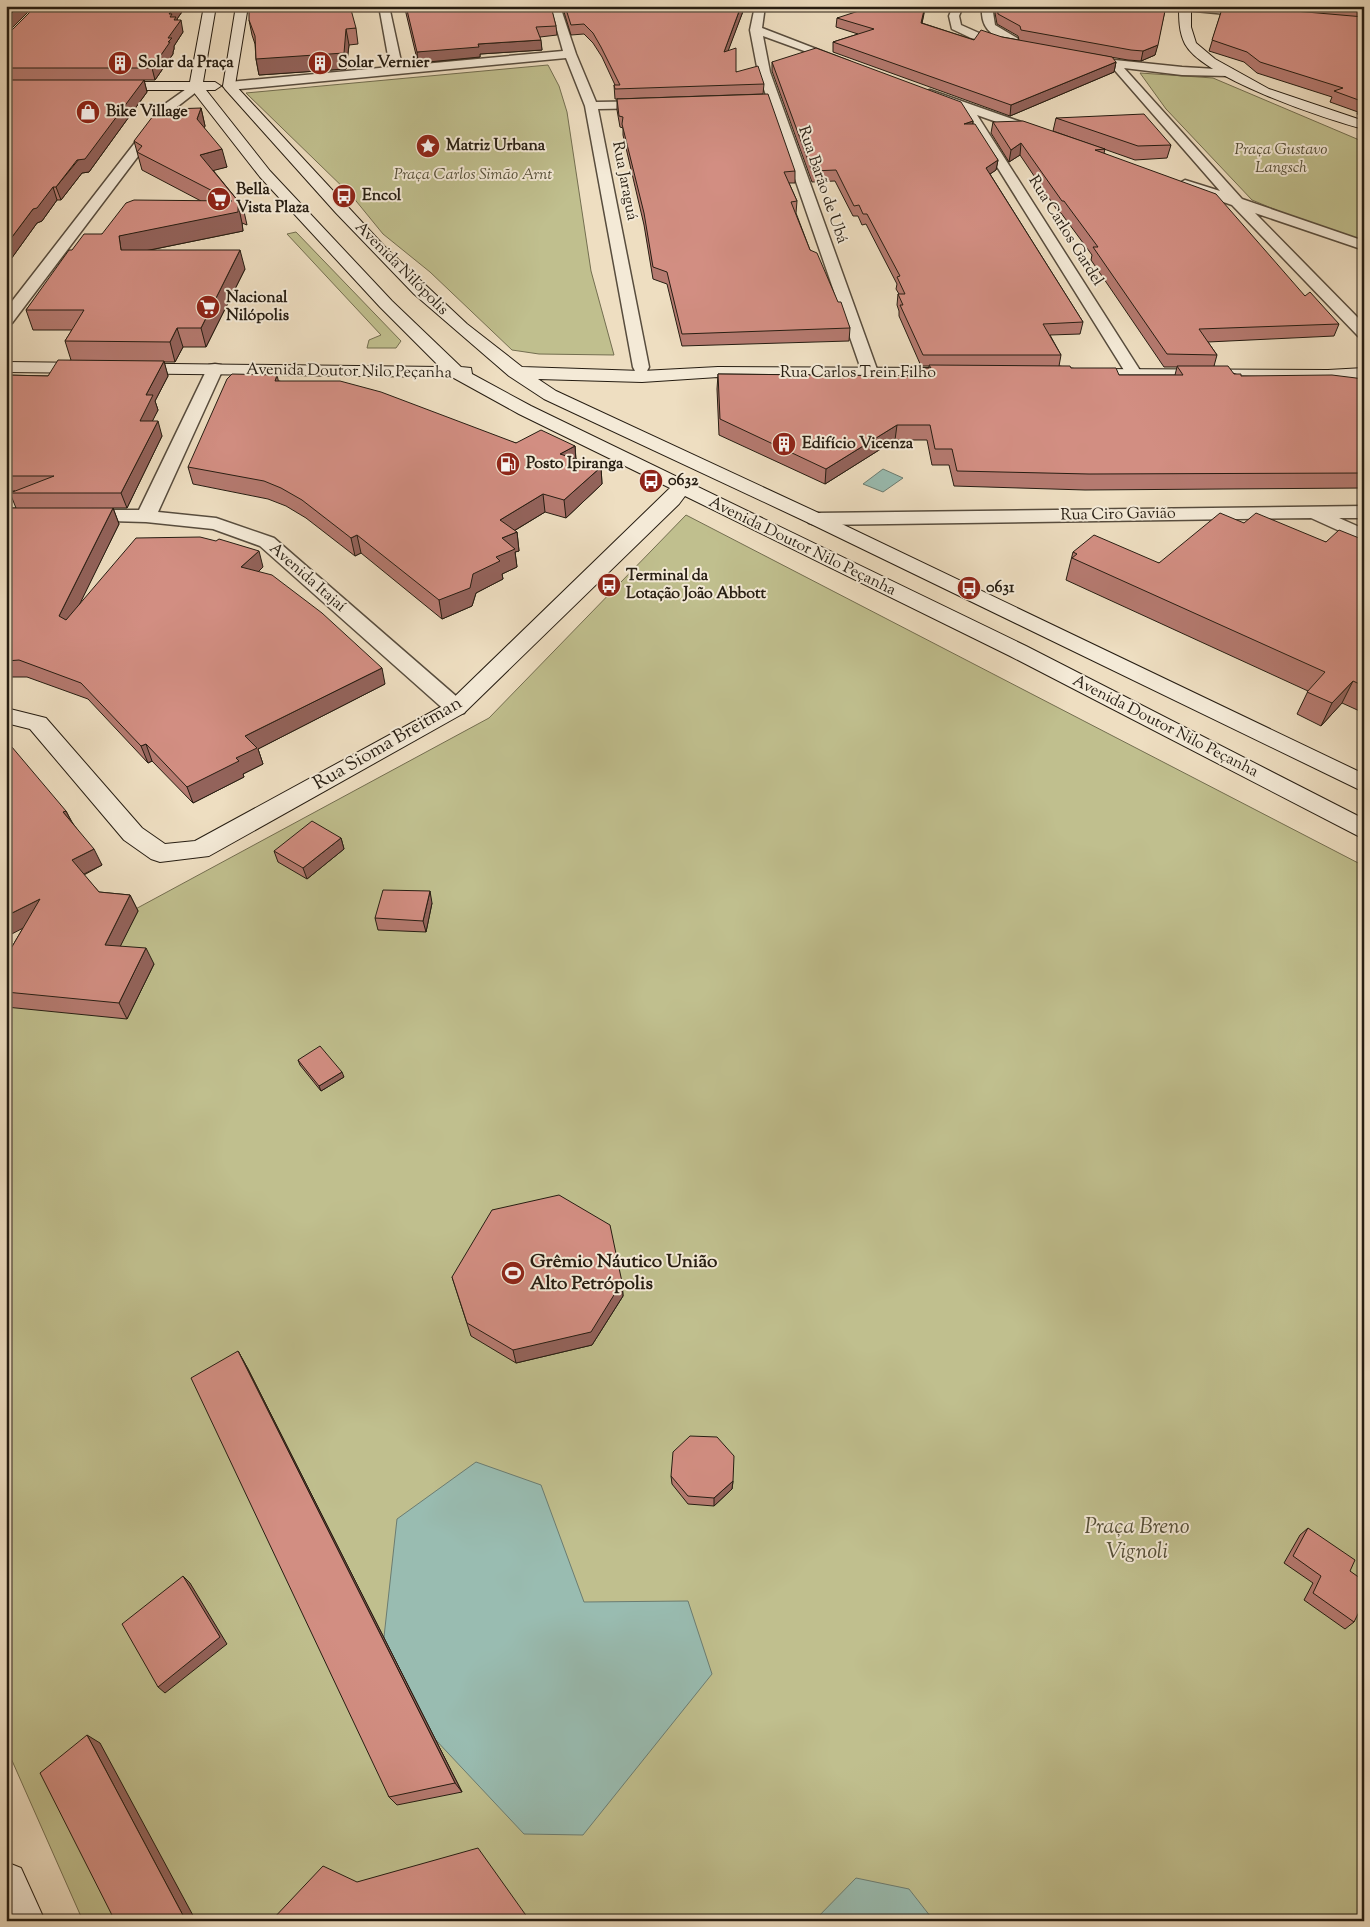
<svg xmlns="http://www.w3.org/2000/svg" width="1370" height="1927" font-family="'Sorts Mill Goudy',serif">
<rect width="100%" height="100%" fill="#eedec1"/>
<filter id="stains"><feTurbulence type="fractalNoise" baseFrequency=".004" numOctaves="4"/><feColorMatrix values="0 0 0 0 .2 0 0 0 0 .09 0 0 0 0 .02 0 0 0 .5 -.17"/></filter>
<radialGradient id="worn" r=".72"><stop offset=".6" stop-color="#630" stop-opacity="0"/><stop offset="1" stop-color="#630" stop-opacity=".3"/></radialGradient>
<path fill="#c0bf8e" stroke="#736e50" d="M548,65L559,86L567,112L591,271L614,355L539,354L512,350L430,272L383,234L352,196L246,93Z
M1140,73L1213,78L1364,142V244L1353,242L1252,200L1166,109Z
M296,232L401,341L396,348H367L369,340L381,335L287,234Z
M686,515L1364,866V1921H83L6,1747V979L489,718Z"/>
<path fill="#99bcb1" stroke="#6b7c71" d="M883,469L903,478L883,492L863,484Z
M476,1462L541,1485L584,1602L688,1601L712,1674L583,1835L524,1834L433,1737L383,1646L397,1519Z
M856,1878L909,1889L934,1921H814Z"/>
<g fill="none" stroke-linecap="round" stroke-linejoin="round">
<g stroke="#584d3e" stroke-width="3">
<path id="street" d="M379,6H389L402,66L563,51L552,12L554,6H564L562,12L576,54L596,102L657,101L659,104L657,107L653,108L598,109L649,367L647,371H635L633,367L585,106L566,58L229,90L223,86L229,82L390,67Z
M755,6H765L762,28L850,62L848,64H840L763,36L770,72L878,372L876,376H864L862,372L758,72L750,30Z
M953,6H963L959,16L961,25L979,33L999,38C985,31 981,21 982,6H992L995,25L1017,38L1019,40L1015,46L1011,47L971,38L952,29L949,16Z
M1169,6H1210L1258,11L1263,14L1258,17L1174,9Z
M1105,59L1182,67L1233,70L1235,72L1229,76L1182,75L1124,68L1242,199L1364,241V250L1255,213L1364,324V338L1358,336L1232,205L1180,187L1178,184L1185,180L1220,191L1111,66L1101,64L1099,62Z
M196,82L200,83L202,86L200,89L173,110L12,323L6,325V309L165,104Z
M930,90L1044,130L1045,133L1044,136L1039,137L977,115L1143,375L1141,379H1129L1127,375L961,109L926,97L924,94L926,91Z
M215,364L221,365L223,369L158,512L216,518L274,538L464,703L467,708L464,713L456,715L448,713L260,546L213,529L146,522L74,520L72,516L74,512L81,510H139L207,369L209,365Z
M1364,506V518H1339L1364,529V542L1311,518L816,525L809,523L806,519L809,515L816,513Z"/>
</g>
<g stroke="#261d12" stroke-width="2">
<path id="secondary" d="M204,6H216L203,82H215L221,86L215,90H206L270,171L392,301L461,367L471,368L472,374L531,406L1026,646L1364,819V839L1010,656L685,496L679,504L464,713L209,856L160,862L151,859L124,840L30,729L6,723V708L46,718L142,828L165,844L195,841L448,703L670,488L519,414L452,377L6,372V362L440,367L380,307L260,177L192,90H108L102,86L108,82H190Z
M236,6H248L235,85L386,248L467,324L522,367L642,371L718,367L954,368L960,369L963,373L960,377L954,378L718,377L642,382L538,379L556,391L823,515L1364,774V792L809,523L544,399L509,376L414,294L336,213L225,89L223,86Z
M1179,6H1191V27L1196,43L1215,59L1269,89L1364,121V129C1325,119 1203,78 1185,44C1179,32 1179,19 1179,6Z
M1364,368V378L1328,380L1082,379L1076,378L1073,374L1076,370L1082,369L1328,370Z
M6,1862L21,1868L45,1921H6Z"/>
</g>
<use href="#street" fill="#f4ead7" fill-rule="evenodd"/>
<use href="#secondary" fill="#f4ead7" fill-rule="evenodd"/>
</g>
<path fill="#b57a70" stroke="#261d12" d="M36,6H186L177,19L183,32L174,46V49L173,52V54L155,80H144L147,92L89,172L82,173L61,200H57L42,221L37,223L6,266V36Z
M393,6H552L551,8L556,26L557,35L540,37L542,50L480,54V57L418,63L405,9L394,10Z
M564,6H745L728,50L736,72L764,84L763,94L615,99L614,85H615L602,57L593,43L584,34L571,35L564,12Z
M925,6L922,23L974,40L1002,37L1019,40L1018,36L997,24L995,13L996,6H1166L1155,55L1141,61L1128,60L1082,52L1116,62L1114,72L1010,116L833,52V42L858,34L836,27L837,18Z
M1223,6H1364V116L1357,114L1358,112L1330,102L1332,97L1257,73L1244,62L1209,51Z
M249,20L356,28L358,44L349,45L346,69L259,75L256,59L255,44L252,35Z
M772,62L973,121V124L998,160L996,170L990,174L1083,322L1080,334L1050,335L1061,355L1059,366L1071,368L1119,375H1175L1177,367H1164L1091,260L1092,255L1061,213H1059L1020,155L1009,162L991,133L993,122L1105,149L1104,153L1305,296L1339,324L1334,336L1208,342L1217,355L1214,366L1241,376L1364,379V488L1085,490L954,486L949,465H932L927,440H895L825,484L719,435L717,389L718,374L916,376L917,368H929V366H921L899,316V311L897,305L898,294H899L896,289L897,284L866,224L862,225L858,216H853L835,181L812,182L772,71Z
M617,99L795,171V183H789L797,201L796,213L810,250L850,328L849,341L682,346L667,284L653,279L644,225L623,135V128L620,127L617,110Z
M201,108L205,126L204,128L227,167L213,170L243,207L247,225L242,223L243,231L150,250L245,269L206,347H183L175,362H164L168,376L155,401L158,410L152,421L162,436L127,508H113L119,524L79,604L263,567L258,572L385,684L258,749L263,764L243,774L244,777L193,803L152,761L148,763L88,699L27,677H6V508H16L10,493L15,491H6V375L48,376L71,360L65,341L72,330H33L26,310L72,250L102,234L201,201L142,170L134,141Z
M1056,118L1171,145L1167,158L1135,160L1053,131Z
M279,381L516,443L575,446L576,459L601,467L602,484L566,518L545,512L514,531L517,532L519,551L515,552L517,567L502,574L503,579L476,593L472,606L442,619L361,553L355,556L306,518L286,506L268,499L193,484L188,467Z
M1244,523L1326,542L1364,540V713L1342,703L1321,726L1297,714L1308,691L1066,580L1073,552L1159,563Z
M66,811L72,822L102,865L84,875L99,892L130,895L138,911L120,946L154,964L127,1019L6,1007V957L23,928Z
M341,838L344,849L307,879L278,862L274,851Z
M432,903L426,932L378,930L375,918Z
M298,1060L344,1077L321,1091L300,1065Z
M452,1277L622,1282L623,1296L592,1345L516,1363L471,1336Z
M238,1351L248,1369L462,1792L397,1805L389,1797Z
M671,1476L733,1481L732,1489L714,1506L688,1504L672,1484Z
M1308,1528L1350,1571L1354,1622L1345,1629L1304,1600L1313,1583L1284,1563L1300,1535Z"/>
<path fill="#93635b" stroke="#261d12" d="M19,6H34L6,34V19Z
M175,6H186L177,19L178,24L181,20L183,32L174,46V49L173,52V54L155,80L152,68L168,38L169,14Z
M394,6H405V9L394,10Z
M741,6H745L724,62V52Z
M925,6L924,14L920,32L921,23Z
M346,29L349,45L346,69L259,75L256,59Z
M541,40L542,50L480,54V57L418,63L417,52L478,44Z
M1158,45L1155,55L1141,61L1143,51Z
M1116,62L1114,72L1010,116L1011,105Z
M144,80L147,92L89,172L82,173L61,200L56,187Z
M201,108L205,126L201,136L197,119Z
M973,121L972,131L964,124Z
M1021,143L1020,155L1009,162L1011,150Z
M222,149L227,167L204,173L200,155Z
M998,160L996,170L984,178L986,168Z
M53,187L57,200L42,221L37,223L6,266V245L33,209Z
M238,204L242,223L243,231L125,255L121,250L119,236Z
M240,250L245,269L206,347L201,328Z
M6,268L8,273L6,276Z
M177,328L183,347L175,362L170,342Z
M164,361L168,376L155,401L158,410L145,436L140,421L146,395Z
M277,375L281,392L275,381Z
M158,421L162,436L127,508L121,493Z
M897,425L895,440L825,484L826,469Z
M575,446L576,463L560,454Z
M601,467L602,484L566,518L564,500Z
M543,494L545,512L502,538L500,520Z
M113,508L119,524L66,632L59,616Z
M517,532L519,551L515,552L517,567L502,574L503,579L476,593L472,606L442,619L439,600L473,574L502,538Z
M357,535L361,553L355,556L351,538Z
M259,551L263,567L246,584L241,567Z
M382,668L385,684L258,749L263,764L243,774L244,777L193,803L187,787L245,736Z
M1353,681L1342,703L1321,726L1332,703Z
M146,744L152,761L148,763L141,746Z
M66,811L74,827L63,812Z
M341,838L344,849L307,879L303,868Z
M94,849L102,865L80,876L72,860Z
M430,891L432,903L426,932L423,921Z
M130,895L138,911L113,961L105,945Z
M40,899L48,915L6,937V916Z
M146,948L154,964L127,1019L119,1003Z
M342,1072L344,1077L321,1091L319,1086Z
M622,1282L623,1296L592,1345L516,1363L513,1350Z
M238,1351L248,1369L462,1792L455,1783Z
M733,1481L732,1489L714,1506V1498Z
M183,1576L190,1583L227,1644L165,1693L158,1687Z
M87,1735L100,1743L196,1921H186Z"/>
<path fill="#d28e82" stroke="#261d12" d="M6,6H19L6,19Z
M36,6H175L169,14H172L170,17H176L174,20H181L168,38H172L168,42H170L152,68H6V36Z
M249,6H350L356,28L346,29L344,53L256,59L255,36L249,20Z
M406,6H551L556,26L536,27L541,40L478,44L479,47L417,52Z
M565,6H741L724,52L736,48V72L758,66L764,84L615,89L614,85H620L601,47L593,33L584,24L571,25Z
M874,6H925L921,23L974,40L981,30L1002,37L1112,57L1116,62L1011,105L833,42L874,29L837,18Z
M997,6H1166L1158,45L1143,51L1131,50L1021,30L1020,26L998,14Z
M1223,6H1237L1364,17V102L1334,91L1343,88L1260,62L1247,52L1212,40Z
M1343,6H1364V8Z
M816,48L961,102L973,121L964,124H975L998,160L986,168L1083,322L1043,324L1061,355H923L900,305H903L898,294H905L897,277L900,276L867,214H863L859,205L854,206L836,170L812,171L772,62Z
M6,80H144L85,159L77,160L56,187H53L37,208L33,209L6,245Z
M768,94L795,171L784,172L797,201L791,202L810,250L817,253L838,302H841L850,328L682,334L667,272L653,267L644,213L622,124L623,117L619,116L617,99Z
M201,108L197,119L222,149L200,155L243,207L238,204V212L119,236L121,250H240L201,328H177L170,342L65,341L84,310H26L69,250H72L84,234H102L126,203L134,200L232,201L137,152L142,146L134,141L153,116L172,109Z
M1144,114L1171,145L1138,146L1056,118Z
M1023,121L1105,149L1095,150L1216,194L1305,296L1310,292L1339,324L1199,329L1217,355L1167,354L1093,247H1098L1064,201H1062L1021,143L1011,150L993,122Z
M58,360L164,361L146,395H153L140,421H158L121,493H10L54,476H6V375L48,376Z
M929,365L1070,366L1071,368H1116L1119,375H1183L1177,366H1228L1234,374H1241V376L1332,375L1364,379V473L1089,474L957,471L952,449H935L930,425H897L826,469L720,419L718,374L918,376L917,368H931Z
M232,374L277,375L275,381H340L381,392L516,443L541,430L575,446L560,454L601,467L564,500L543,494L500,520L517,532L502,538L515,549L496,557L500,561L473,574L470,588L439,600L357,535L351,538L302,500L281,488L264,481L188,467L227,379Z
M6,508H113L59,616L66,620L136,538L200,537L216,541L219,539L259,551L241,567L272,575L322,613L382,668L245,736L257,748L236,758L239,761L187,787L146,744L141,746L81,683L19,660L6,661Z
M1220,513L1244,523L1256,513L1326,542L1339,530L1364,540V686L1353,681L1332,703L1307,692L1325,672L1072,558L1077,554L1073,552L1094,535L1159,563Z
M6,740L66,811L63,812L94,849L72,860L99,892L130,895L105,945L146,948L119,1003L6,992V957L40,899L6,916Z
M312,821L341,838L303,868L274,851Z
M383,890L430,891L423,921L375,918Z
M320,1046L342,1072L319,1086L298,1060Z
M559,1195L610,1225L622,1282L591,1332L513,1350L467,1323L452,1277L492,1210Z
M238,1351L455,1783L389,1797L191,1378Z
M690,1436L717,1437L734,1456L733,1481L714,1498L688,1496L671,1476L673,1452Z
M1308,1528L1355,1560L1350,1571L1364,1581V1602L1354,1622L1313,1593L1321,1576L1293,1556Z
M183,1576L220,1637L158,1687L122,1624Z
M87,1735L186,1921H115L40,1773Z
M478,1848L530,1921H271L323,1866L357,1882Z"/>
<defs>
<g id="building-disc" transform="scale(1.25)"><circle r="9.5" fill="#8f2418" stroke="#f4ead7"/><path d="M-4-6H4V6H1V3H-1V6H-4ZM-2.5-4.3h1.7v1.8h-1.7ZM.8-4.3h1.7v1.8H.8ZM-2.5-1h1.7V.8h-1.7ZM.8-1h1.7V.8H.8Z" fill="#fff"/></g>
<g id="shop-disc" transform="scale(1.25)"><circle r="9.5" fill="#8f2418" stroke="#f4ead7"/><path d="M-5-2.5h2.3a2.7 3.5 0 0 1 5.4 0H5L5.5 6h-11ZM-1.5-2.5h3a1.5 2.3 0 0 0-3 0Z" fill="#fff"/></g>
<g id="sight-disc" transform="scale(1.25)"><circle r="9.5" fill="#8f2418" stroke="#f4ead7"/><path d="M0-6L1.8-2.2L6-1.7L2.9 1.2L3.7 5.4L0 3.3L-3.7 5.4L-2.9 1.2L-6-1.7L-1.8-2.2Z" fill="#fff"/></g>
<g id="bus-disc" transform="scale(1.25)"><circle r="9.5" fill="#8f2418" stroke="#f4ead7"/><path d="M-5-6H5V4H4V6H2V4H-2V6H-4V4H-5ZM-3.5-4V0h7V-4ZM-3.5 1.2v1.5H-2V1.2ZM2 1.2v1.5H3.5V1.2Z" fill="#fff"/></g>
<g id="supermarket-disc" transform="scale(1.25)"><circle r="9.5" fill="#8f2418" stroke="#f4ead7"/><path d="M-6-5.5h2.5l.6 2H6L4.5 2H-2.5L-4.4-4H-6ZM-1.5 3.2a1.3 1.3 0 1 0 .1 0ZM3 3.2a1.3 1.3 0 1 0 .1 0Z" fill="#fff"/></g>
<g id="fuel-disc" transform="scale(1.25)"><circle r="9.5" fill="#8f2418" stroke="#f4ead7"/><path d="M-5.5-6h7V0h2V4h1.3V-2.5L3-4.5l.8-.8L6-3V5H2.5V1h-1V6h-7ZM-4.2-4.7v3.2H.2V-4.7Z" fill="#fff"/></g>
<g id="stadium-disc" transform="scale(1.25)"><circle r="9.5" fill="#8f2418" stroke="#f4ead7"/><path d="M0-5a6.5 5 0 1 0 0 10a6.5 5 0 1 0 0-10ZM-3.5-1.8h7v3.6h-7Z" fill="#fff"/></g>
</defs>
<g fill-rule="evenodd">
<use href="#building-disc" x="120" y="63"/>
<use href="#building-disc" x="320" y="63"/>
<use href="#shop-disc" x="88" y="112"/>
<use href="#sight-disc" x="428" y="146"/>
<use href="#bus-disc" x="344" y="196"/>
<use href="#supermarket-disc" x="219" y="199"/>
<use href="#supermarket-disc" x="208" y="307"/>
<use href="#building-disc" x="784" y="444"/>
<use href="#fuel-disc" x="508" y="464"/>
<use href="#bus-disc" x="651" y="481"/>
<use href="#bus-disc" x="609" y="585"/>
<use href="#bus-disc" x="969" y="588"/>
<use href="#stadium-disc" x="513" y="1273"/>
</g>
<g text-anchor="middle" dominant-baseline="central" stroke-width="4" stroke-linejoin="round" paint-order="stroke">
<g font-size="16" font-weight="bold" fill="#261d12" stroke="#f4ead7" text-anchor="start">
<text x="138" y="63">Solar da Praça</text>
<text x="338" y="63">Solar Vernier</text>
<text x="106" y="112">Bike Village</text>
<text x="446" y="146">Matriz Urbana</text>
<text x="236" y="190">Bella<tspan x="236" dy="18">Vista Plaza</tspan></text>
<text x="362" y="196">Encol</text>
<text x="226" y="298">Nacional<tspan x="226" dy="18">Nilópolis</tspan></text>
<text x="802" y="444">Edifício Vicenza</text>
<text x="526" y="464">Posto Ipiranga</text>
<text x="668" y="481">0632</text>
<text x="626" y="576">Terminal da<tspan x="626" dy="18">Lotação João Abbott</tspan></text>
<text x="986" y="588">0631</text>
</g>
<g font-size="16" font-style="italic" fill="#544e37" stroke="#f4ead7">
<text x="1281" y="150">Praça Gustavo<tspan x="1281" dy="18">Langsch</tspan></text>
<text x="473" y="175">Praça Carlos Simão Arnt</text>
</g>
<g font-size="16" fill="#261d12" stroke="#f4ead7">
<text transform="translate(624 181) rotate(79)">Rua Jaraguá</text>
<text transform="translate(822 185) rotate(71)">Rua Barão de Ubá</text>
<text transform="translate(1065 231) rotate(58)">Rua Carlos Gardel</text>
<text transform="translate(401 269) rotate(45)">Avenida Nilópolis</text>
<text transform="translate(349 372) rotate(1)">Avenida Doutor Nilo Peçanha</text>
<text x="858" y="373">Rua Carlos Trein Filho</text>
<text transform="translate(1118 515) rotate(-1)">Rua Ciro Gavião</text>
<text transform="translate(802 547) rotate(26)">Avenida Doutor Nilo Peçanha</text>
<text transform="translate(307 578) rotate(41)">Avenida Itajaí</text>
<text transform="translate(1165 727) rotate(27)">Avenida Doutor Nilo Peçanha</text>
</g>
<g font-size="19" fill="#261d12" stroke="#f4ead7">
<text transform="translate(388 744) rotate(-30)">Rua Sioma Breitman</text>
</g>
<g font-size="19" font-weight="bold" fill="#261d12" stroke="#f4ead7" text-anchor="start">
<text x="530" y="1262">Grêmio Náutico União<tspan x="530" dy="22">Alto Petrópolis</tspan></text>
</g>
<g font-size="22" font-style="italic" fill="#544e37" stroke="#f4ead7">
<text x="1137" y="1528">Praça Breno<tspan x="1137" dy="25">Vignoli</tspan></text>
</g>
</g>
<rect width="1370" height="1927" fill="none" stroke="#eedec1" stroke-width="25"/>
<rect x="8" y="8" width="1355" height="1912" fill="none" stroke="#261d12" stroke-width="2.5"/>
<rect x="12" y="12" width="1345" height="1902" fill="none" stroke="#261d12"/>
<rect width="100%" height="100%" filter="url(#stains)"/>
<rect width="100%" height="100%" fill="url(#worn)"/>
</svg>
